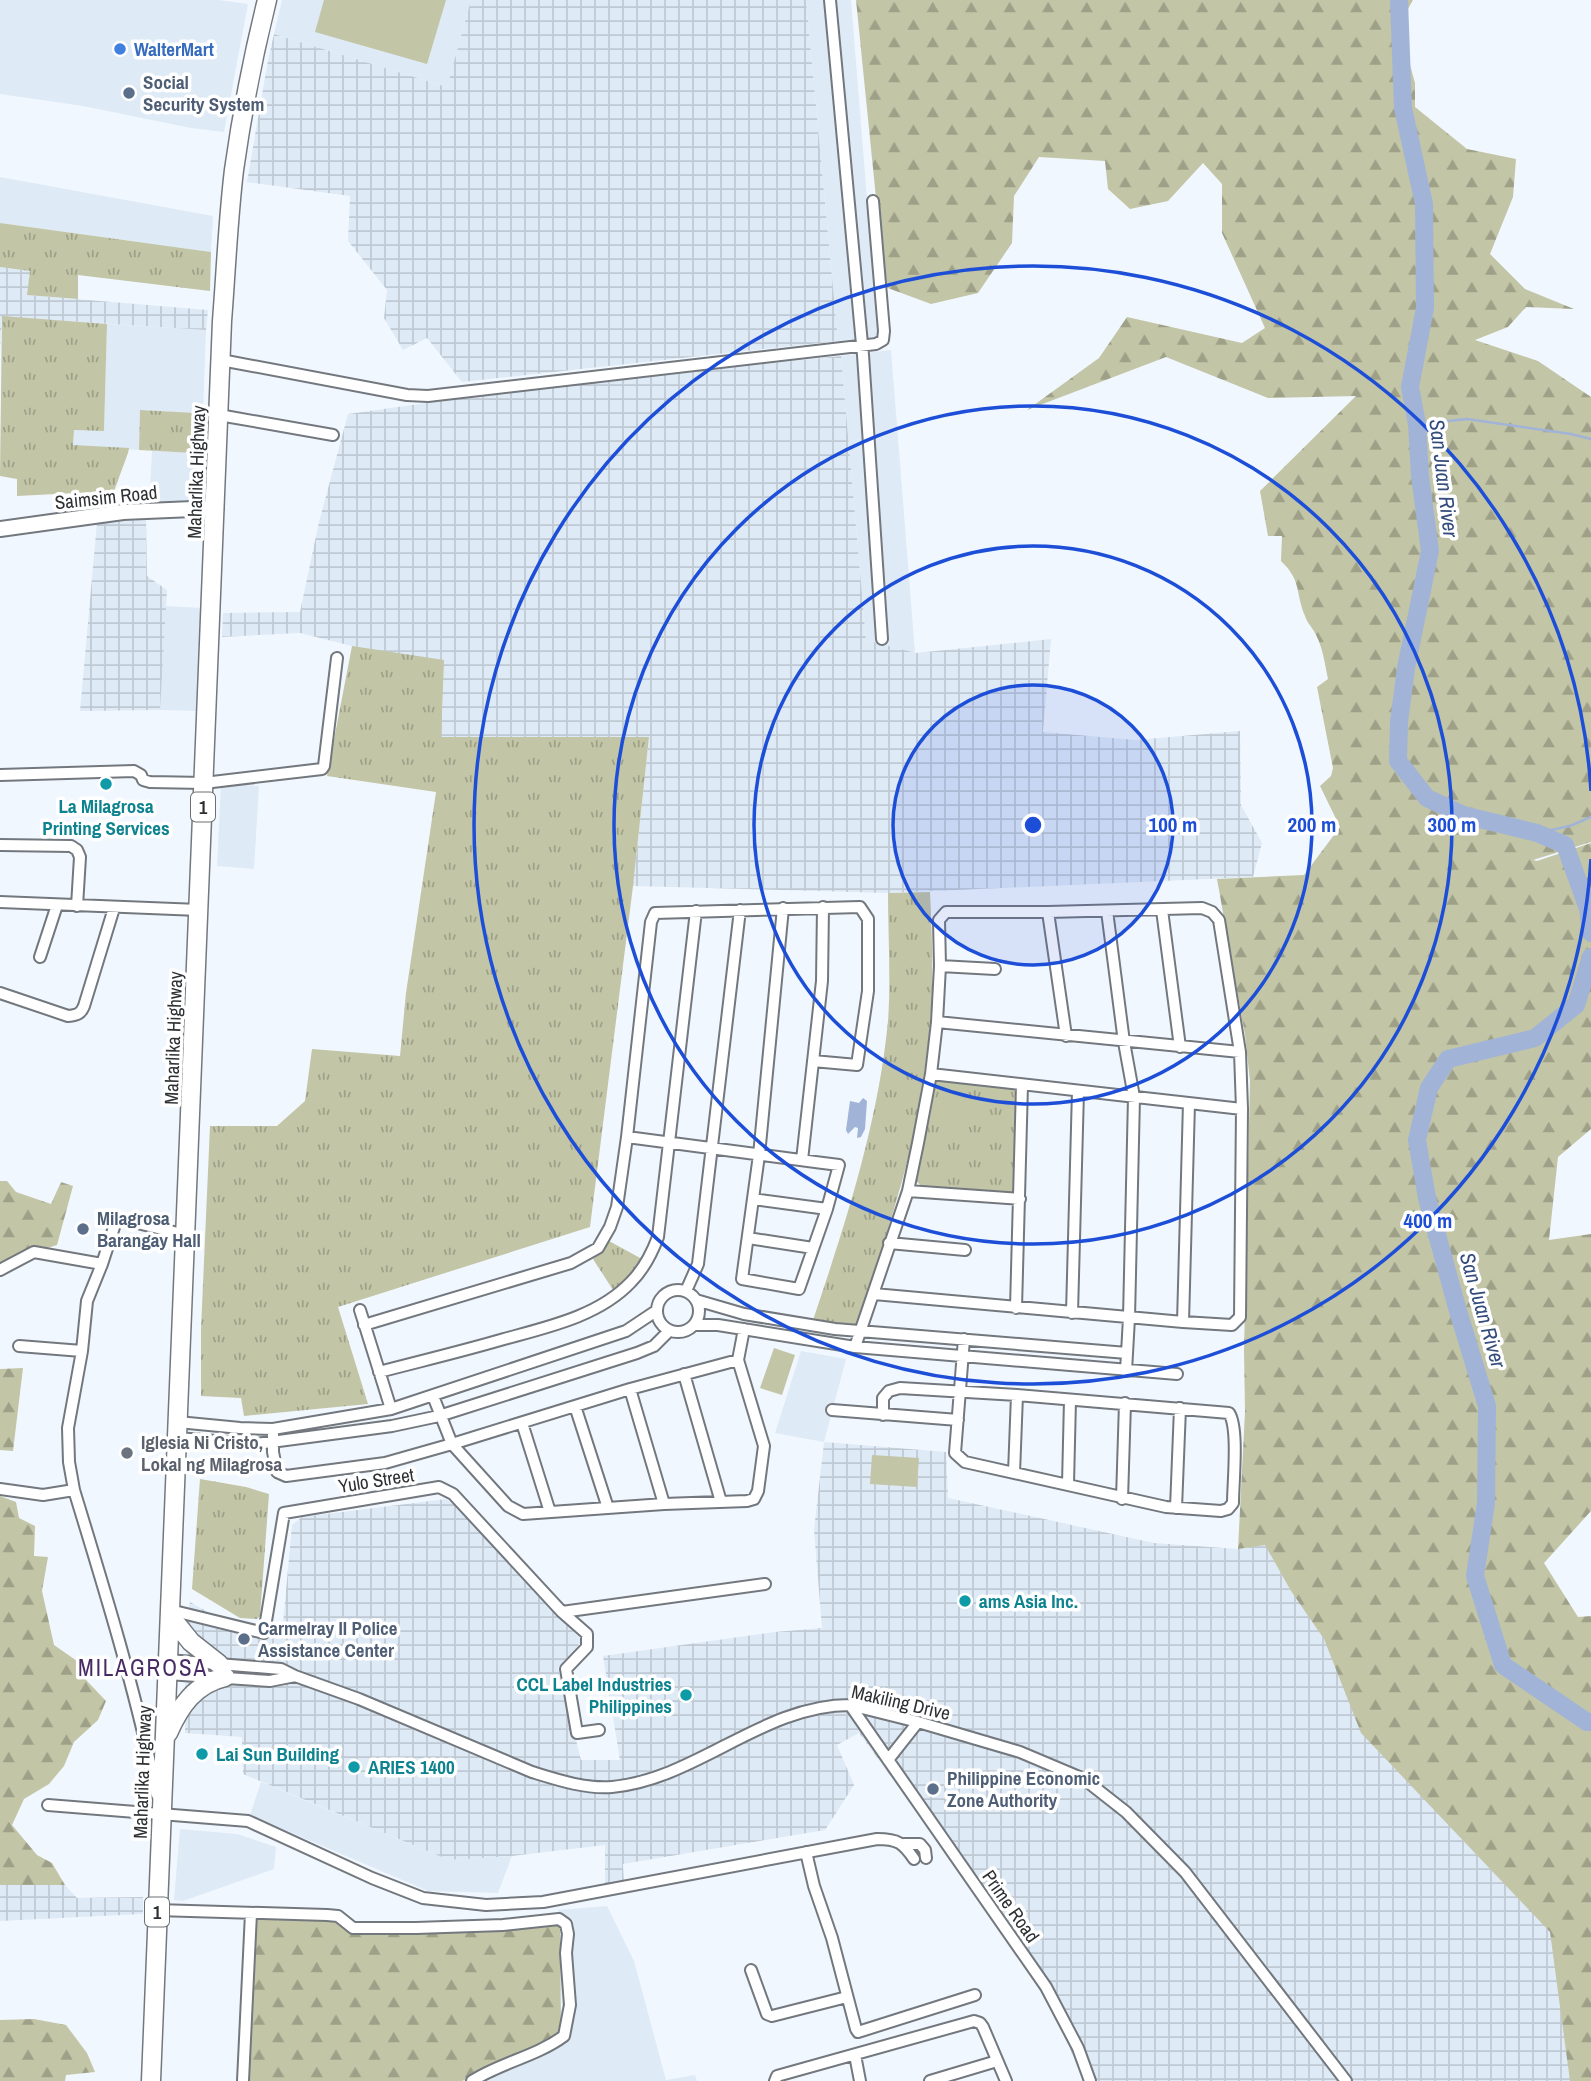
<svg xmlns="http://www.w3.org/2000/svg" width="1591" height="2081" font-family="'Archivo Narrow',sans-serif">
<defs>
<pattern id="industrial-grid" width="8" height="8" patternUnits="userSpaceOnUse" patternTransform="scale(1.75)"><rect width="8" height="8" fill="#deeaf6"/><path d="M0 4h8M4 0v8" fill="none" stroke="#bfc9d3"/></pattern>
<pattern id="grass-tufts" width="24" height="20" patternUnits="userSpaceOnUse" patternTransform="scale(1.75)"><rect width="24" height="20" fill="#c2c5a6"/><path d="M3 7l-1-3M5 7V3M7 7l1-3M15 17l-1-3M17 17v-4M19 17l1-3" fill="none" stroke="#9ea188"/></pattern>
<pattern id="forest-firs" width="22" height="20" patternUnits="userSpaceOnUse" patternTransform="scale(1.75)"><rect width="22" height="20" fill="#c2c5a6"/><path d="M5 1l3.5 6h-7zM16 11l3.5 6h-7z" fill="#9ea188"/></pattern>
</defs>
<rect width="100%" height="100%" fill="#f1f7fe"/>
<path fill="#deeaf6" d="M0,0H218L248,4L224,132L191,128L83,106L0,94Z
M282,0H471L447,87L274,34Z
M806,0H851L878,336L838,341Z
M0,177L213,216L211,252L0,223Z
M107,324L206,330L203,414L140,410L139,450L73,446L74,430L104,431Z
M891,350L915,653L866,640L841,356Z
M152,451L208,453L206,503L149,507Z
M165,606L202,608L197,711L160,710Z
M221,784L259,786L254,869L217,866Z
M801,1351L846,1359L824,1442L775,1433Z
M261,1782L449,1860L512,1856L498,1893L428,1891L250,1815Z
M180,1829L237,1834L276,1847L274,1869L183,1901L174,1900Z
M607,1906L634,1961L666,2080L695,2075L697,2081H462L494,2066L562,2008L558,1910Z"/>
<path fill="url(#industrial-grid)" d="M471,0H806L838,341L462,382L427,338L403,350L384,318L387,290L348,241L350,196L247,182L268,60L274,34L447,87Z
M0,267L30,271L28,295L208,310L206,330L2,317L0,351Z
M841,356L866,640L916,653L1051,639L1043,732L1135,740L1240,731L1241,805L1262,843L1253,877L888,893L633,886L649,737H441L352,646L300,633L222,637L223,613L300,612L319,522L348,414L547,386Z
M146,520L147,576L167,590L160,710L80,711L97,522Z
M824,1442L946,1452L948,1498L1154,1543L1238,1549L1265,1544L1291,1591L1525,1752L1591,2081H1084L1058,2022L1028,1969L994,1918L859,1733L837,1745L854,1785L825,1830L623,1864L624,1883L605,1886V1845L512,1856L449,1860L243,1774L242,1737L185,1733V1664L190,1602L235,1627L282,1634L292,1525L302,1517L446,1499L470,1515L582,1641L558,1668L581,1760H620L603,1656L775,1632L822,1628L814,1530Z
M0,1885H65L77,1898L143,1897V1914L0,1921Z"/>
<path fill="url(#grass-tufts)" d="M0,223L211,252L210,291L78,275V299L27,295L30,271L0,267Z
M2,316L107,324L104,431L74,430L73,445L129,448L128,453L114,491L17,496V479L0,476Z
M140,410L195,413L194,453L139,450Z
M352,646L444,660L441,737H649L633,886L590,1227L338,1307L368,1404L244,1416L241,1398L201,1396V1329L210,1126H277L305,1101L312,1049L400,1056L406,993L436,792L327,776Z
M930,892C932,936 934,980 930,1024C926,1066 920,1110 910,1151C895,1211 875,1270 855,1328L813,1320C846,1222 878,1124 888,1021C891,980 888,934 888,893Z
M940,1081L1013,1088L1017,1093L1016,1192L1012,1193L923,1187L917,1182L916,1178L934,1087L936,1082Z
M609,1241L642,1259L626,1279L613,1290L593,1259L604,1249Z
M200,1479L246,1487L269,1494L260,1616L257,1619L240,1618L192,1589Z"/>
<path fill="url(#forest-firs)" d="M856,0H1413L1399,25L1415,83V107L1467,149L1516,159L1513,197L1490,254L1525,289L1574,309L1526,307L1508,327L1475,340L1538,361L1591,397V842L1533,860L1537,861L1591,843V1129L1558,1157L1549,1240L1591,1234V1511L1544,1563L1578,1617L1591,1616V2081H1570L1550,1932L1361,1733L1324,1639L1291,1591L1265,1545L1238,1549L1245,1412L1244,1351L1250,1081L1245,1035L1217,879L1304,875L1340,827L1320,786L1331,776L1333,768L1317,687L1328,679C1325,665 1323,648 1316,635C1313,628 1307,623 1305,616C1295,592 1302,581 1281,561L1282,536H1268L1260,491L1356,396L1268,398L1166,357L1027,410L1099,358L1127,317L1242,343L1265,328L1222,233V184L1203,163L1168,201L1130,209L1108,189L1105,161L1039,157L1014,196L1012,243L978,293L931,304L885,287Z
M0,1181H7L16,1192L51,1204L61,1182L73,1186L57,1245L0,1263Z
M23,1368L13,1451L0,1450V1369Z
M0,1496L16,1502L19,1518L35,1526L34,1556L48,1557L42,1591L54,1645L77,1661L87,1681L106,1701L98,1720L74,1742L64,1766L49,1784L24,1799L12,1825L37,1855L52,1863L65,1885H0Z
M326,1914L350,1926L560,1918L561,2034L538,2048L462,2081H245L252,1915Z
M34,2019L66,2025L87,2053L95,2072L66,2075L65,2081H0V2020Z"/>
<path fill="#c2c5a6" d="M324,0H446L427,64L315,32Z
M944,1091L967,1092L964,1137L941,1136Z
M774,1348L795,1355L782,1395L760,1388Z
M872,1455L919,1458L917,1487L870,1484Z"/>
<path fill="#a1b4d8" d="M863,1098L867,1101L865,1129L861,1137L857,1138L858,1128L855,1127L848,1134L846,1130L850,1101L859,1103Z"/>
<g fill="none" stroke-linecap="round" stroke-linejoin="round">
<path stroke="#a1b4d8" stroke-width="2.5" d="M1417,424L1467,419L1571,434L1591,439
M1537,833L1570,826L1591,817"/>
<path stroke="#a1b4d8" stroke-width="18" d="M1399,0L1403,108L1424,204L1425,308L1410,387L1417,424L1420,476L1430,551L1406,668L1399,722L1398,761L1427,798L1463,815L1537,833L1565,845L1588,909L1591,933
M1591,957L1576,1005L1535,1038L1448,1059L1429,1088L1417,1140L1427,1198L1458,1311L1487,1406L1486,1503L1475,1576L1503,1665L1587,1722H1591"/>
<g stroke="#73787e" stroke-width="14">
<path id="minor" d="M830,0L863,355L882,639
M221,360L407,395L428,396L876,344L883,340L884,331L873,201
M219,415L333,435
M0,775L134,771L141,775L143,780L150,782L204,783L322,769L324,766L337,658
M0,845L71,846L77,850L80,857L77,906
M0,902L199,910
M1162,910L1180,1047
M1107,911L1124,1042L1134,1097L1129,1318L1126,1371
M1048,912L1066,1036
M40,957L57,905
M940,966L995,969
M0,993L68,1016C77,1015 81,1014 84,1006L114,908
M937,1022L1240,1052
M931,1074L1242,1109
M627,1137C697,1146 768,1156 839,1165L827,1209L799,1289L742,1279L759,1155L783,908
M802,1160L822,981L823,907
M908,1191L1020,1199
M753,1199L827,1209
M748,1238L813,1248
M889,1243L965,1250
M0,1270L34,1252L102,1264
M657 1311a21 21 0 1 1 42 0a21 21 0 1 1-42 0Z
M686,1291L698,1264L740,910
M696,1300L744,1314L835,1329L1127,1353
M1016,1308L1022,1085
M360,1310L391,1409
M1072,1313L1078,1091
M1183,1322L1189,1103
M364,1325L571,1263L598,1248L610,1227L617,1207L627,1137L651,922L655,913L860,907L868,919V991L857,1065L813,1061
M694,1325H718L855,1347L1177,1374
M19,1346L82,1351
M855,1347L908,1191L918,1143L931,1074L937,1022L940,966L939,920L946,912H1048L1202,908L1212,912L1219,920L1240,1052L1242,1109L1240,1317L1232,1325L1183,1322L874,1294
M379,1372C421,1361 463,1351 504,1339C548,1327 599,1316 631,1282C644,1269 652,1253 658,1237L696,911
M684,1374L721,1502
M630,1389L664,1504
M433,1396L452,1444L508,1506L523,1514L664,1504L747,1501L754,1499L758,1491L764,1446L738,1360L744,1329
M575,1406L608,1508
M832,1410L958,1420
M883,1415V1398L889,1391L900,1388L1017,1395L1229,1413C1239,1428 1233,1482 1233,1503L1228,1509L1221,1511L1166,1507L965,1462L955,1453L964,1339
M178,1422L240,1428L273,1429L391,1409L626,1331L656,1311
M522,1423L550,1512
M273,1429V1452L277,1472L286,1476L385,1463L452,1444L630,1389L738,1360
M177,1438L256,1444L392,1426L439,1416L637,1353L654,1346L669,1331
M1014,1473L1017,1395
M1068,1484L1070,1400
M0,1489L43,1495L74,1490
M1122,1499L1125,1403
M1176,1508L1180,1408
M170,1610L264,1633L284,1513L439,1487L453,1494L562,1612L587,1634V1647L566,1669L577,1733L599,1730
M562,1612L765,1584
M168,1660L281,1669L295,1676L359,1699L532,1772C558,1780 585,1789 612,1787C697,1779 763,1705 850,1705L918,1722L1020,1752L1084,1779L1126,1812L1185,1872L1346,2081
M167,1674L270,1681L295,1676
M850,1705L1046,1987L1078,2048L1090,2081
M888,1760L918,1722
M157,1795C136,1692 105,1591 74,1490L69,1462L68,1428L82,1351L87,1301L102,1264L117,1218L186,1235
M48,1805L248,1821L372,1878L423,1898L486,1905L543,1902L877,1839C898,1839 903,1843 914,1859
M904,1844H920L925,1850L926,1858
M806,1852L814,1886L832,1938L856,2029L858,2032L975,1995
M157,1910L327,1915L338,1916L353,1928H416L503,1925L559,1919L566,1924L568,1934L566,1953L570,2005L564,2036C535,2057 502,2062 472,2081
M751,1970L767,2014L772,2016L847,1997
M855,2055L860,2081
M243,2081L251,1913
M775,2081L777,2076L974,2021L980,2023L983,2027L1006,2081
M930,2081L997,2061"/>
</g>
<g stroke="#73787e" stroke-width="18">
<path id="tertiary" d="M0,529L123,512L216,508"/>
</g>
<g stroke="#73787e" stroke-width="21">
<path id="trunk" d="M170,1616L191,1642L219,1664
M168,1733C180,1706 195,1684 225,1677
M151,2081L222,321C226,271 228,220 234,170C242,113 253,56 267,0"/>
</g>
<use href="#minor" stroke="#fff" stroke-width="10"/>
<use href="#tertiary" stroke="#fff" stroke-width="14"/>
<use href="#trunk" stroke="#fff" stroke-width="18"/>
</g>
<circle cx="1033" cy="825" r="140" fill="#1d4ed8" fill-opacity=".12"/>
<g fill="none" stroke="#1d4ed8" stroke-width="3.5">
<circle cx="1033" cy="825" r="140"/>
<circle cx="1033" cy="825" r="279"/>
<circle cx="1033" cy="825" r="419"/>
<path d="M1591 859A559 559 0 1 1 1591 791"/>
</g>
<circle fill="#3f7fe0" stroke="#fff" stroke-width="2.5" cx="120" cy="49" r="7"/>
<g fill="#5c6f8a" stroke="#fff" stroke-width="2.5">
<circle cx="129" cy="93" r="7"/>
<circle cx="83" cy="1229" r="7"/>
<circle cx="244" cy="1639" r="7"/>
<circle cx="933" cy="1789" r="7"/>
</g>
<g fill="#0f9aa8" stroke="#fff" stroke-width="2.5">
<circle cx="106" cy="784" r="7"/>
<circle cx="965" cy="1601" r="7"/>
<circle cx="686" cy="1695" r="7"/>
<circle cx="202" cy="1754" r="7"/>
<circle cx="354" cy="1767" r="7"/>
</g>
<circle fill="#6b7280" stroke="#fff" stroke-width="2.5" cx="127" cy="1453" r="7"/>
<g text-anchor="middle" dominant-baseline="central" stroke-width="7" stroke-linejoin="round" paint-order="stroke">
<g fill="#fff" stroke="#6d6f70" stroke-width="2">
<rect x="191" y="792.5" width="24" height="29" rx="5"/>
<rect x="145" y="1897.5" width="24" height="29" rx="5"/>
</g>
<g font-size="18" font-weight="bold" fill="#2e3133">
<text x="203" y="807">1</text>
<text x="157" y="1912">1</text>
</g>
<g font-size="19" font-weight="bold" fill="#366cbe" stroke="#fff" text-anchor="start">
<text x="134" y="49">WalterMart</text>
</g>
<g font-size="19" font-weight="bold" fill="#4e5e75" stroke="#fff" text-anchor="start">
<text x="143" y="82">Social<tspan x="143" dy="22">Security System</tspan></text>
<text x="97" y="1218">Milagrosa<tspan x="97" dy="22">Barangay Hall</tspan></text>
<text x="258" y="1628">Carmelray II Police<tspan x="258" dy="22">Assistance Center</tspan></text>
<text x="947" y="1778">Philippine Economic<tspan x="947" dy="22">Zone Authority</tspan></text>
</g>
<g font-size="19" fill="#2e3133" stroke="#fff">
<text transform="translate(196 472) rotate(-88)">Maharlika Highway</text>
<text transform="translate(106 497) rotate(-6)">Saimsim Road</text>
<text transform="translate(173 1038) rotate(-88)">Maharlika Highway</text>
<text transform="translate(376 1480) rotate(-9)">Yulo Street</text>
<text transform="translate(901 1702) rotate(13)">Makiling Drive</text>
<text transform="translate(142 1772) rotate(-88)">Maharlika Highway</text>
<text transform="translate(1011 1906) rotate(55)">Prime Road</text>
</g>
<g font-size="19" font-weight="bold" fill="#0d838f" stroke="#fff" text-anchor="start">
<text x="106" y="806" text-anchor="middle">La Milagrosa<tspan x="106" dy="22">Printing Services</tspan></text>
<text x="979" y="1601">ams Asia Inc.</text>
<text x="672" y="1684" text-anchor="end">CCL Label Industries<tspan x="672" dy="22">Philippines</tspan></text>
<text x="216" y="1754">Lai Sun Building</text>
<text x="368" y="1767">ARIES 1400</text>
</g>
<g font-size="19" font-weight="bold" fill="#5b616d" stroke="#fff" text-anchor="start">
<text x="141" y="1442">Iglesia Ni Cristo,<tspan x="141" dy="22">Lokal ng Milagrosa</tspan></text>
</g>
<g font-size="21" font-style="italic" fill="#344c7c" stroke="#fff">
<text transform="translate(1444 478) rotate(83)">San Juan River</text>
<text transform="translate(1483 1310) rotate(74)">San Juan River</text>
</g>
<g font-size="23" letter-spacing="2" fill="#482b65" stroke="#fff">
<text x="143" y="1667">MILAGROSA</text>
</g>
</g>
<circle cx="1033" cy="825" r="10" fill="#1d4ed8" stroke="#fff" stroke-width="3.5"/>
<g font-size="21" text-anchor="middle" font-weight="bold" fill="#1d4ed8" stroke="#fff" stroke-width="7" stroke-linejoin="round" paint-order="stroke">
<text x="1173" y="832">100 m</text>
<text x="1312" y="832">200 m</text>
<text x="1452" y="832">300 m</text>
<text x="1428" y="1228">400 m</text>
</g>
</svg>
